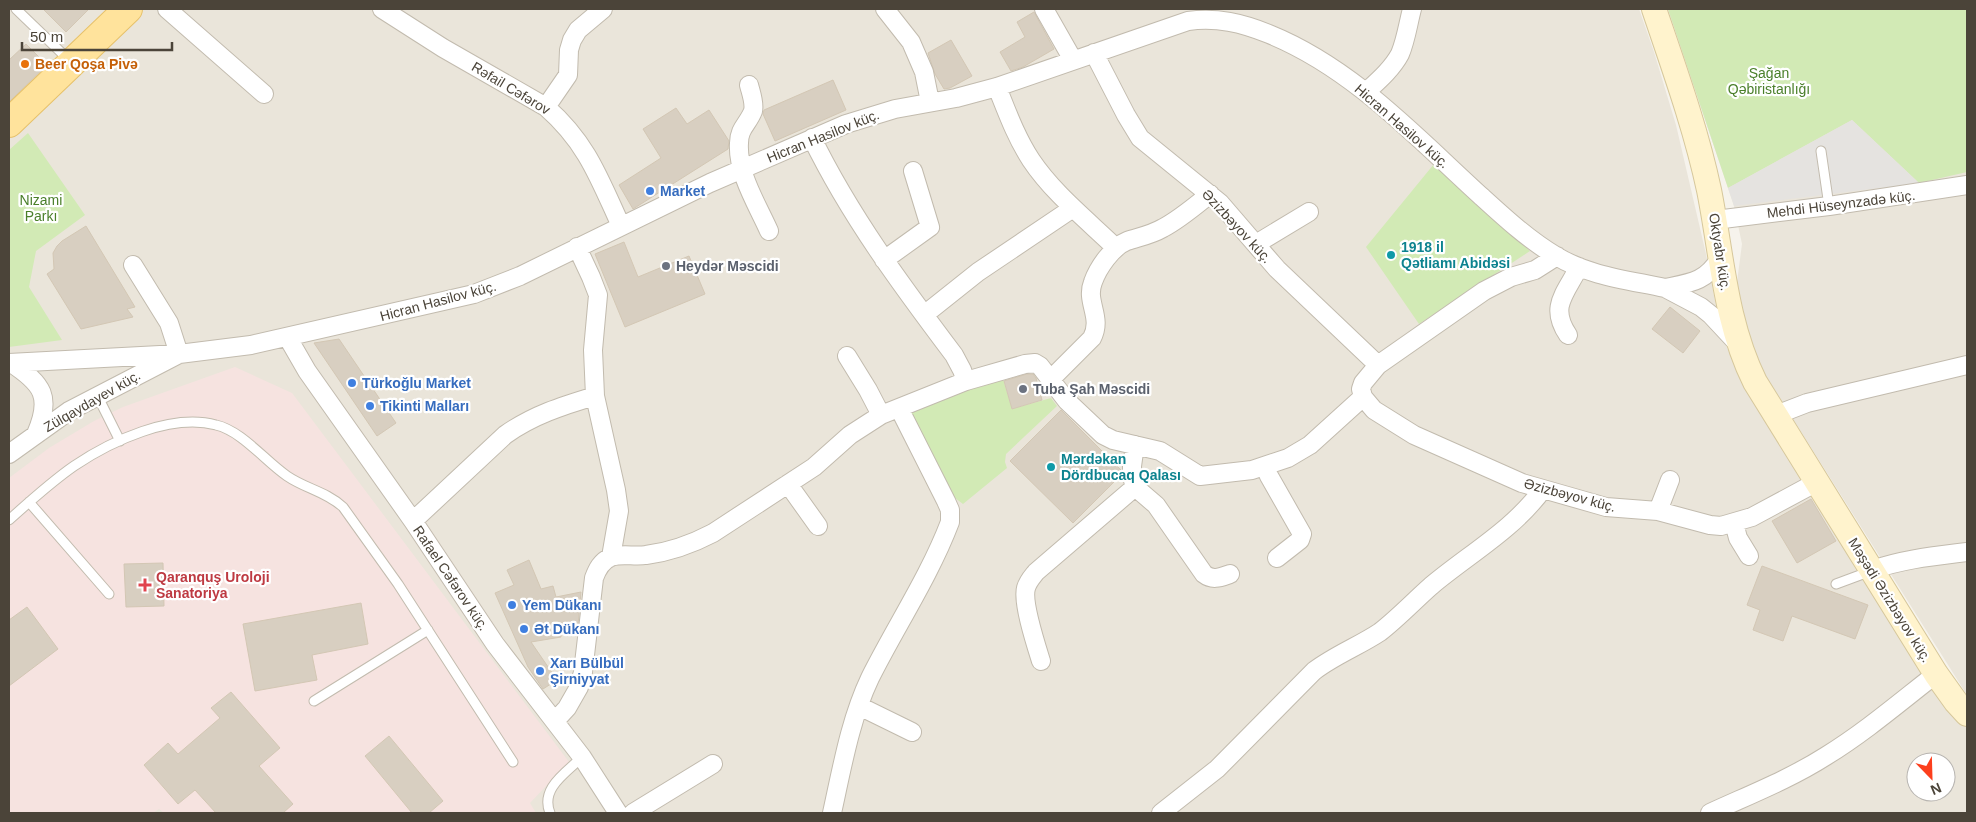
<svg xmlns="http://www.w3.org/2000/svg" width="1976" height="822" font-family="Helvetica,sans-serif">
<rect width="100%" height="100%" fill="#f6f3ec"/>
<path fill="#eae5da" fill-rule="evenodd" d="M9,9H1639L1654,52L1676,125L1706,254L1722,337L1745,385L1771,430L1817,500L1856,570L1944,702L1967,718V813H9ZM1916,762H1946V792H1916Z
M1668,9H1967V695L1764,373L1746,327L1737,282L1742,244L1734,206Z"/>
<path fill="#f6e3e0" d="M235,367L292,393L569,762L530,803L536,813H164L159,809L153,813H9V478L49,448L94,421L123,407Z"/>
<path fill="#d2eab5" d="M1668,9H1967V172L1919,183L1852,120L1728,188Z
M28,133L85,215L36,251L29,287L62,340L9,347V150Z
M1434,164L1530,251L1419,324L1366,247Z
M1003,379L1012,409L1051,398L1057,406L1006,454L1005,462L1007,468L963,504L951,495L909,413L968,389Z"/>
<path fill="#e5e3e0" d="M1852,120L1919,183L1734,206L1728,188Z"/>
<path fill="#d8cfc1" stroke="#d3c7b4" d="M43,9H89L66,32Z
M1034,12L1054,49L1023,67L1011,71L1000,52L1025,37L1017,22Z
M951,40L972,76L950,88L944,89L935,74L928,53Z
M26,44L47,65L9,102V60Z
M833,80L846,110L775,141L763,114L764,110Z
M676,108L687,124L709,110L729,141L728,149L633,209L619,185L661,158L643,129Z
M86,226L135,307L127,309L133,317L81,329L47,274L54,269L53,253L57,246L62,241Z
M624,242L638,277L689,256L705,294L625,327L595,254Z
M1670,307L1700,331L1683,353L1652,329Z
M339,339L396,423L377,436L314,343Z
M1027,374H1033L1036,378L1042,400L1012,409L1004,381Z
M1061,410L1121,470V475L1073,523L1010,461Z
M1811,499L1836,541L1797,563L1772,521Z
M529,560L541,589L553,586L556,597L581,592L578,625L561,628V637L531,642L557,680L543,689L528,667L495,593L514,585L507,570Z
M163,563L164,606L126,607L124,564Z
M1762,566L1868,605L1855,639L1792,616L1783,641L1753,630L1760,610L1747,605Z
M361,603L368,644L312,655L317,680L255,691L243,624Z
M27,607L58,649L9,686V620Z
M231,692L280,748L259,766L293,804L283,813H216L195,790L178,804L144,765L168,743L178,754L220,718L211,708Z
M389,736L443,801L429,813H412L365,756Z"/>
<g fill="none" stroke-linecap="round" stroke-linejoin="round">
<g stroke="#c2bbae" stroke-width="11">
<path id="lane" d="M16,9L70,61
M1821,151L1829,206
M97,395L120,441
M29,502L109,594
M9,520C30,501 51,482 74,466C111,441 171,413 216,425C242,431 265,461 287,476C306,489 325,491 343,507L398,584L513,762
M1836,584L1871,571
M314,701L428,630
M550,813C540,788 566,773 582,757"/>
</g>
<g stroke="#c2bbae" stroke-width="20">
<path id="street" d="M167,9L264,94
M382,9L443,48L546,107C587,143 599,178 621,226
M885,9L911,42L924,72L930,102
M1044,9L1073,60
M1094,53L1126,115L1140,138L1220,203L1277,269L1378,365
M749,85C751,93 755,103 753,111C748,124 739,128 739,143C737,173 757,204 769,231
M997,87C1007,112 1016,137 1031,160C1053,193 1087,220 1116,248
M1366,92C1378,81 1392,69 1400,54C1406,40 1408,24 1412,9
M546,107L568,75L569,50L572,40L578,30L603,9
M812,138C850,216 902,286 954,355L962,370L966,381
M1715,220L1829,206L1967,185
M1256,244L1309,212
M577,247L591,277L598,295L593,350L595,396L616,490L619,511L611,557
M1720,258C1706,282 1690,283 1665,288L1701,307L1711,315L1739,345
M884,260L930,227L913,171
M924,315L978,272L1073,208
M1568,335C1549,307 1565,294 1579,267
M288,338L307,371L413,521L495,644L582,757L618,813
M847,356L868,390L881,415
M9,363L179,354L251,345L474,294L520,276L710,183L846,124L895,109L956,98L997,87L1188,21C1217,17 1242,23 1269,34C1353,68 1416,137 1482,197C1505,218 1529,240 1556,256C1589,276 1628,280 1665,288
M11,363C43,384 52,397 36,434
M1050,380L1092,338C1103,317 1085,302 1093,282C1098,268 1112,247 1127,241C1139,237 1151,235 1163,228C1180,219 1195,206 1210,194
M1363,397L1374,410L1414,435L1522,483L1606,507L1658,511L1710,525L1721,526L1752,517L1817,482
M1776,415L1807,403L1967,365
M1135,445L1132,466V477L1135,487L1156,505L1204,574C1213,581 1221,577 1230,574
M9,454L69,411L179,354L169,323L133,265
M1265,467L1269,476L1302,534L1300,540L1277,558
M788,484L818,526
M1658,511L1670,480
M413,521L505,435C533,415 562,406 595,396
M1734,523L1738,538L1749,556
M1872,570C1903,559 1935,556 1967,552
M1041,661C1036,645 1022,602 1026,588C1028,581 1032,577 1036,572L1135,487
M859,706L912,732
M555,721L567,708L579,687L583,672L594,578C597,570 601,561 611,557C621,553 635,557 646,555C670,552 692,544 713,533L814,467L850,435L881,415L966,381L1025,364L1035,363L1040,366L1067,401L1103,435L1113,440L1160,451L1200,476L1252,470L1288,458L1310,445L1363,397L1361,389L1363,383L1378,365L1484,291L1511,277L1535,270L1557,256
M633,813L713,764
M832,813C842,768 850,720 870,678C896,626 929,577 950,522V510L946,501L899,408
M1161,813L1217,769L1314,671C1335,655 1359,646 1380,632C1398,618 1414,601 1431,586C1469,554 1513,530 1543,489
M1710,813C1749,795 1790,779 1826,756C1865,732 1900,702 1936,674"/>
</g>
<g stroke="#d6c79b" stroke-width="26">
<path id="secondary" d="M1654,9C1674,68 1696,129 1709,190C1722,255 1725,322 1755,382L1936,674L1956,702L1967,714"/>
</g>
<g stroke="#e6c16a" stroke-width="30">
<path id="primary" d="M9,123L128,9"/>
</g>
<use href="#lane" stroke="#fff" stroke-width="9"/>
<use href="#street" stroke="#fff" stroke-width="18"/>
<use href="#secondary" stroke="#fff3cd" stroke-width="24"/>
<use href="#primary" stroke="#ffe39c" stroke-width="28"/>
</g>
<circle fill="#e8710a" stroke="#fff" stroke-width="2" cx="25" cy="64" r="5"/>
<g fill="#3f7fe0" stroke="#fff" stroke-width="2">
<circle cx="650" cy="191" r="5"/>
<circle cx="352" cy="383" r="5"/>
<circle cx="370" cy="406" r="5"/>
<circle cx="512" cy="605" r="5"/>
<circle cx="524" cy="629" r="5"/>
<circle cx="540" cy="671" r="5"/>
</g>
<g fill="#0f9aa8" stroke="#fff" stroke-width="2">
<circle cx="1391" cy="255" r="5"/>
<circle cx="1051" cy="467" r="5"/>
</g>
<g fill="#6b7280" stroke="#fff" stroke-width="2">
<circle cx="666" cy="266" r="5"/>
<circle cx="1023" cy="389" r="5"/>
</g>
<path fill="#e0444e" stroke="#fff" stroke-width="2" d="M142.5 577.5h5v5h5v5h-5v5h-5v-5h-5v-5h5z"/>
<g text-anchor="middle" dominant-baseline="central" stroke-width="4.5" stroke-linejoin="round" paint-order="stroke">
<g font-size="14" font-weight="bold" fill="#c56008" stroke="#fff" text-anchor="start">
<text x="35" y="64">Beer Qoşa Pivə</text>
</g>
<g font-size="14" fill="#4a7f2a" stroke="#fff">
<text x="1769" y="73">Şağan<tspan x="1769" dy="16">Qəbiristanlığı</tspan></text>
<text x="41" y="200">Nizami<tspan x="41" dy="16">Parkı</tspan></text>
</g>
<g font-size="14" fill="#4b4439" stroke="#fff">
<text transform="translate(511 88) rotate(31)">Rəfail Cəfərov</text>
<text transform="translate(1402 126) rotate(41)">Hicran Hasilov küç.</text>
<text transform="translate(823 136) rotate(-22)">Hicran Hasilov küç.</text>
<text transform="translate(1841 204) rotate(-7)">Mehdi Hüseynzadə küç.</text>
<text transform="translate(1237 226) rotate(47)">Əzizbəyov küç.</text>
<text transform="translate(1720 252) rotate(81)">Oktyabr küç.</text>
<text transform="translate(438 301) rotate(-15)">Hicran Hasilov küç.</text>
<text transform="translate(92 401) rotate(-30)">Zülqaydayev küç.</text>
<text transform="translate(1570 495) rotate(15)">Əzizbəyov küç.</text>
<text transform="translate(451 578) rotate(56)">Rafael Cəfərov küç.</text>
<text transform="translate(1890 600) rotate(58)">Məşədi Əzizbəyov küç.</text>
</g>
<g font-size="14" font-weight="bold" fill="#366cbe" stroke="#fff" text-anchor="start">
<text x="660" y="191">Market</text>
<text x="362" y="383">Türkoğlu Market</text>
<text x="380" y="406">Tikinti Malları</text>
<text x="522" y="605">Yem Dükanı</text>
<text x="534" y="629">Ət Dükanı</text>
<text x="550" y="663">Xarı Bülbül<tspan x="550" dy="16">Şirniyyat</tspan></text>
</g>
<g font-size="14" font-weight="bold" fill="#0d838f" stroke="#fff" text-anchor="start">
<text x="1401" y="247">1918 il<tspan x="1401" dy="16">Qətliamı Abidəsi</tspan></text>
<text x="1061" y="459">Mərdəkan<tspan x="1061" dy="16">Dördbucaq Qalası</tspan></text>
</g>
<g font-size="14" font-weight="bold" fill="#5b616d" stroke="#fff" text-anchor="start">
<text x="676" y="266">Heydər Məscidi</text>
<text x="1033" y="389">Tuba Şah Məscidi</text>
</g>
<g font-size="14" font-weight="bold" fill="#be3a42" stroke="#fff" text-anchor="start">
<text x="156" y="577">Qaranquş Uroloji<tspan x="156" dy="16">Sanatoriya</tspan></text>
</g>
</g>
<rect width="1976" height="822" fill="none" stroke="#4b4439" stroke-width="20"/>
<g transform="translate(1931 777) rotate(157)"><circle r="24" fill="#ffffff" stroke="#b7b4b0"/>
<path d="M0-4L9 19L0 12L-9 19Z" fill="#fc3f1d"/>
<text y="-8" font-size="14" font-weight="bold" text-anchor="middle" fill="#4b4439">N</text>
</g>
<path d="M22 42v8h150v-8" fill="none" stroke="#4b4439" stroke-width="2.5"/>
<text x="30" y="42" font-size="15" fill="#4b4439" stroke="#ffffff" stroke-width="4" paint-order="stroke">50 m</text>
</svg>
